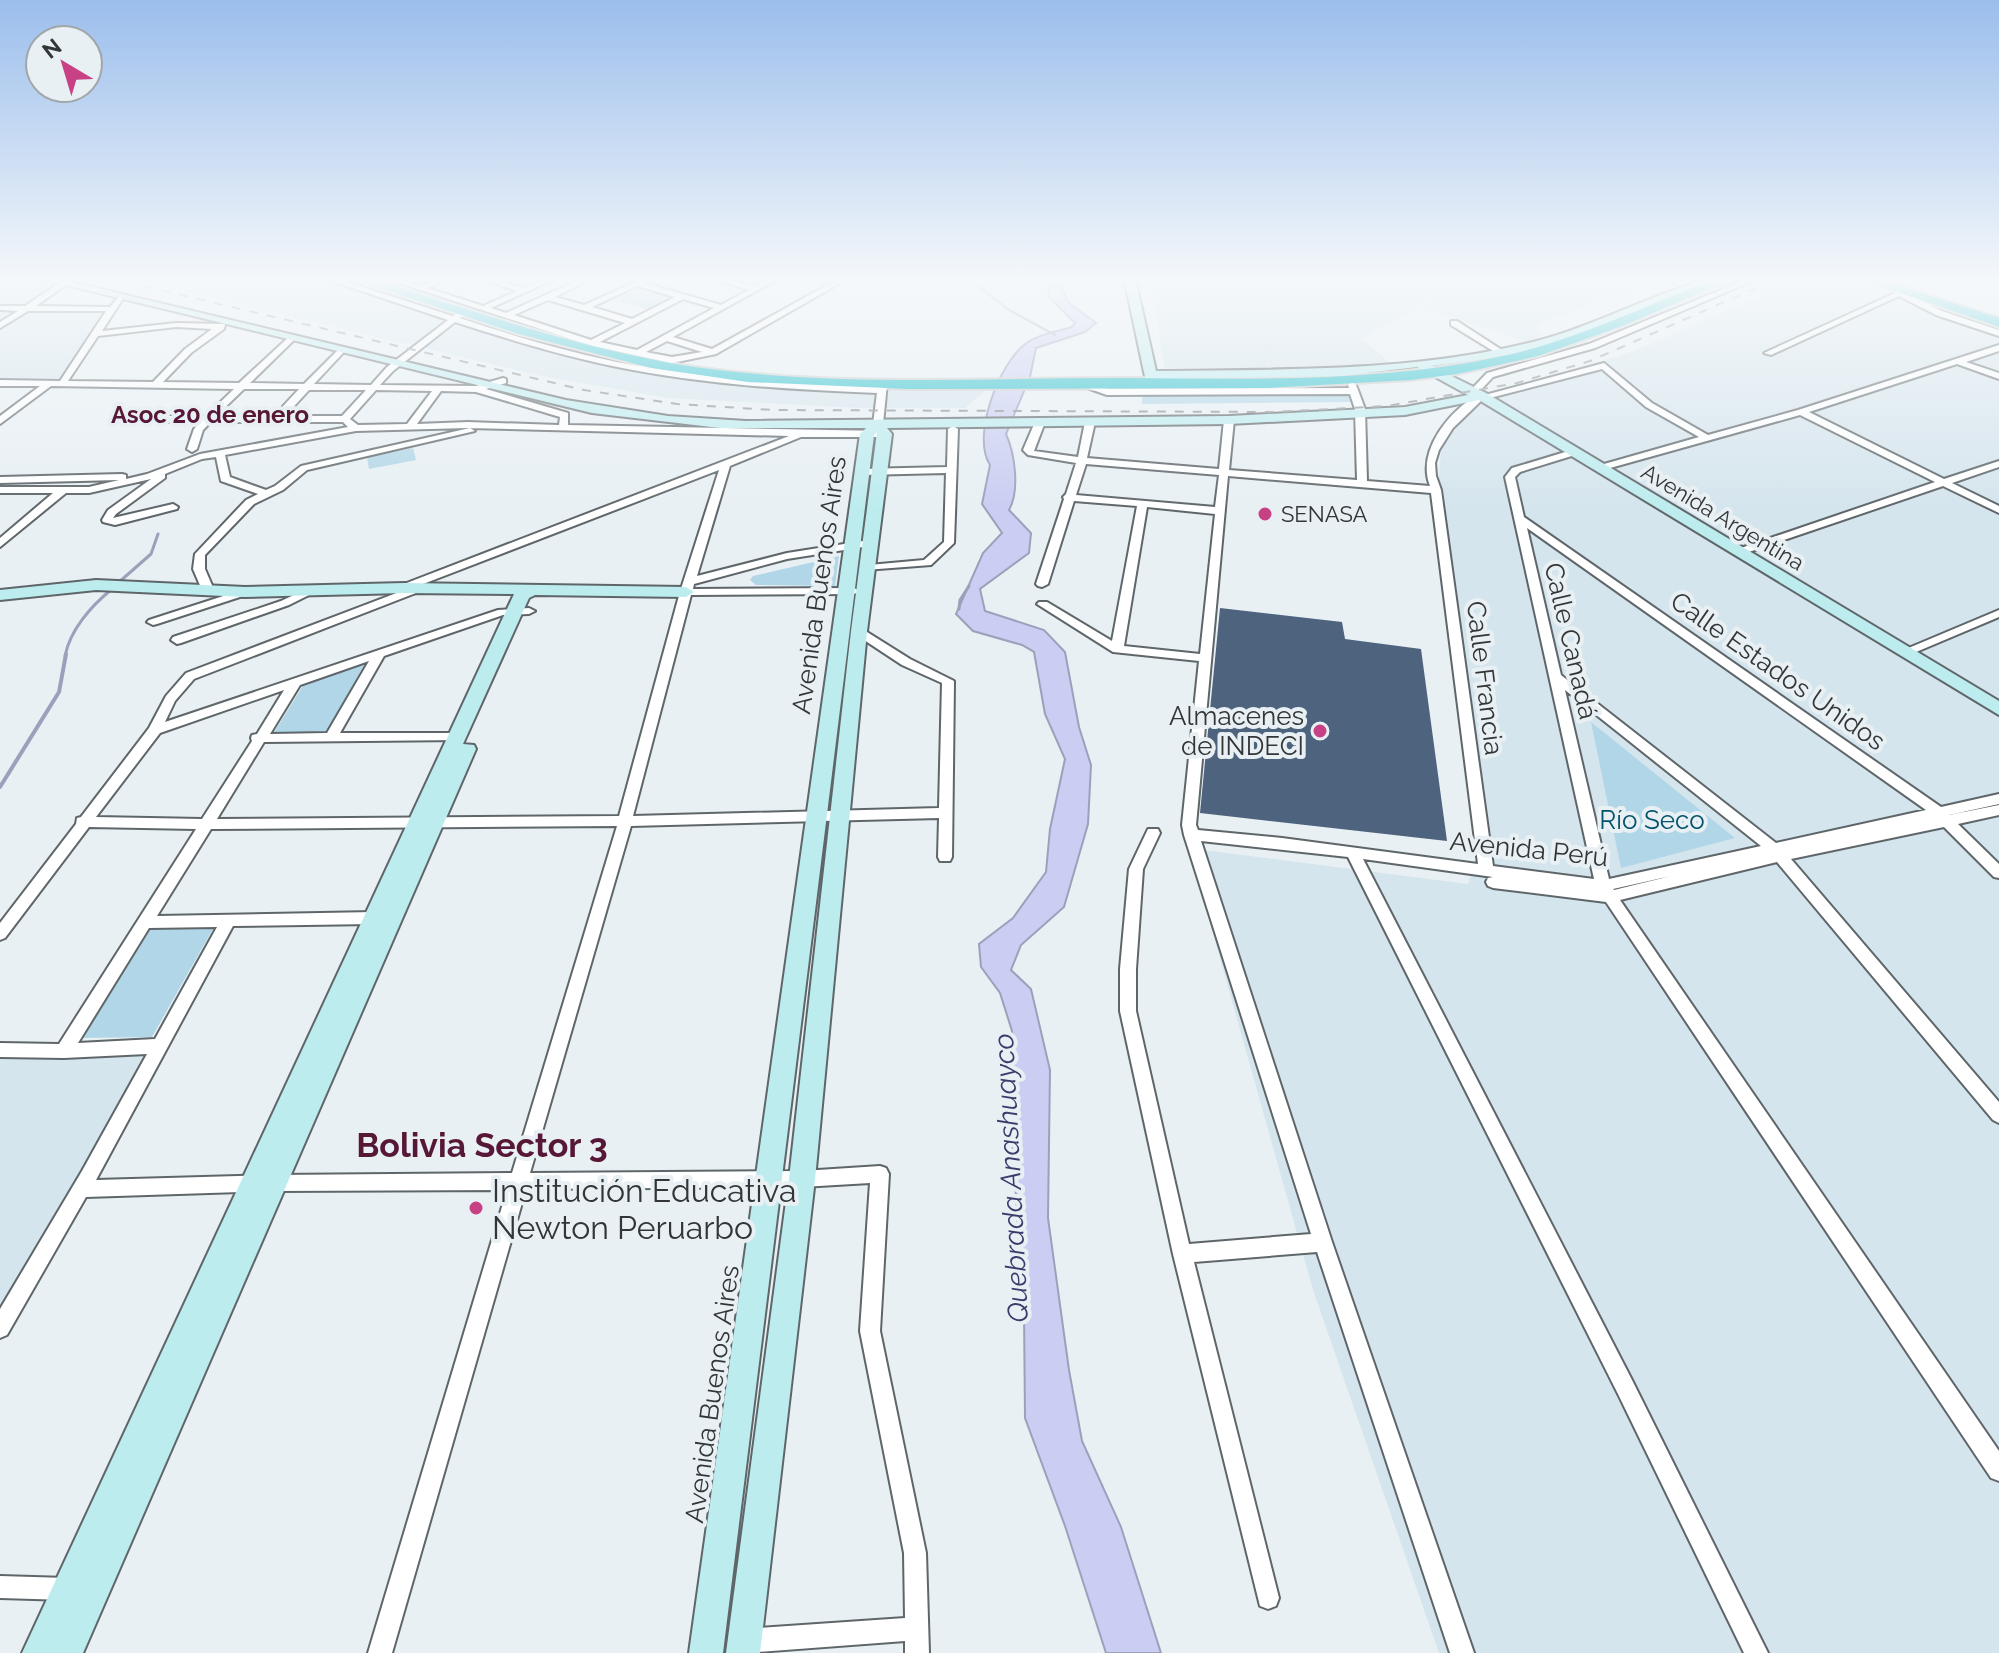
<svg xmlns="http://www.w3.org/2000/svg" width="1999" height="1653" font-family="Raleway,sans-serif">
<rect width="100%" height="100%" fill="#e8f0f4"/>
<path fill="#d5e5ed" d="M0,278H30L64,287L39,304L119,307L58,380L0,379Z
M129,278H336L571,351L670,371L728,379L992,385L965,408H861L668,398L542,376Z
M1151,278H1674L1685,282L1665,289L1636,287L1544,322L1538,326L1542,335L1530,343L1422,307L1448,290L1362,339L1391,364L1165,371Z
M1801,278H1839L1999,331V1653H1439L1313,1290L1198,880L1187,851H1211L1468,884L1476,858L1470,705L1438,488L1441,450L1461,421L1491,396L1634,351Z
M0,1054L147,1055L0,1311Z"/>
<path fill="#b1d6e7" d="M637,289L674,298L650,310L628,304L646,294L626,303L613,300Z
M1347,393L1351,402L1142,404V398L1146,395Z
M413,448L416,460L369,469L367,457Z
M839,556L835,586L756,585L750,580L753,576Z
M365,663L327,732L273,734L304,684Z
M1591,722L1735,838L1621,868Z
M214,927L152,1037L82,1038L150,929Z"/>
<path fill="#c9cef2" stroke="#9ca0ba" stroke-width="2" d="M1048,278H1063L1060,283L1068,302L1096,323L1085,332L1036,348L1030,377L1006,434C1015,454 1020,491 1009,510L1031,533L1029,553L980,589L985,611L1044,630L1065,652L1079,727L1091,765L1088,824L1064,907L1021,945L1011,970L1031,989L1050,1070L1048,1218L1069,1370L1082,1441L1121,1527L1161,1653H1106L1065,1526L1025,1418L1024,1313L1011,1126L1012,1031L1000,993L981,967L979,944L1013,918L1046,872L1050,829L1065,759L1045,714L1034,652L1022,645L973,631L956,614L983,553L1002,533L982,504L990,465C971,436 999,365 1024,345C1038,334 1055,332 1072,327L1075,323L1049,297Z"/>
<g fill="none" stroke-linecap="round" stroke-linejoin="round">
<path stroke="#9ca0ba" stroke-width="2" d="M959,278L974,283L1009,310L1055,335"/>
<path stroke="#9ca0ba" stroke-width="3" d="M118,583L151,554L158,534
M959,609L960,600L969,586
M65,656C70,630 91,606 112,589"/>
<path stroke="#9ca0ba" stroke-width="4" d="M0,787L59,692L66,654"/>
</g>
<path fill="#4e637d" d="M1220,608L1342,622L1345,639L1421,649L1447,841L1200,813Z"/>
<g fill="none" stroke-linecap="round" stroke-linejoin="round">
<g stroke="#5f666a" stroke-width="4">
<path id="street" d="M67,278H76L36,306L110,307L120,295L124,297L102,331L176,323L225,324L224,329L191,353L163,382L239,383L291,335L295,338L294,340L250,383L304,384L340,348L344,351L343,353L314,384L371,385L387,367L448,320L323,278H334L453,316L459,311H465L466,313L460,318C517,337 574,354 633,365C714,379 796,384 878,387L880,381L887,383L883,424L878,427L873,424L877,393C795,390 714,385 633,370C573,359 514,341 455,322L393,371L380,385L476,386L503,378L506,379V383L486,389L568,413V425L885,431L890,434L885,437H801L730,466L697,576L787,553L863,541L868,544L863,547L787,559L694,584L693,589L854,588L860,591L854,594L691,595L633,816L939,808L942,683L902,665L855,634V628L859,627L910,659L954,681L952,857L950,861H940L938,857L939,818L631,826L530,1173L802,1171L880,1166L886,1168L889,1174L880,1331L926,1553L929,1653H905V1641L744,1653L736,1649L732,1641L736,1633L744,1629L905,1618L904,1553L860,1331L870,1183L802,1187L526,1189L392,1653H368L507,1190L274,1191L86,1197L7,1335L0,1338V1309L82,1171L147,1054L64,1058L0,1057V1043L59,1044L196,829L89,827L5,938L0,940V923L76,824L77,818L81,817L149,728L166,696L186,673L407,589L402,586L404,584L789,436L468,428L356,431L225,455L230,477L266,490L275,486L301,466L470,428L475,431L307,470L283,490L254,504L205,555V569L214,590L208,593L202,590L193,569L195,554L246,500L258,494L221,481L216,457L202,459L165,474V478L116,514L113,518L173,504L178,507L177,509L115,525L103,522L102,520L108,510L151,479L89,493H66L0,547V538L53,493H0V487H89L119,480L0,483V477L122,474L126,475V479L147,474L200,454L348,427L343,422H211L203,430L197,449L192,452L187,449L194,429L200,422H156L151,419L156,416H206L234,389L51,386L0,424V416L40,386H0V380L60,381L106,311H28L0,328V322L18,311L0,310V306H25ZM176,327L212,329L185,349L153,382L68,381L98,336ZM244,389H299L274,416H216ZM309,390H366L342,416H285ZM376,390L432,391L407,424L358,425L350,419ZM441,391L476,392L560,417L559,425L468,422L417,424ZM719,470L680,592L619,816L217,819L264,742L463,740L464,737L458,733H340L384,656L503,615L529,614L535,611L529,608L498,610L165,722L175,701L194,679L421,591L423,589L418,586ZM369,661L327,733L270,734L300,685ZM284,690L257,734L252,735L251,738L252,741L202,819L96,817L160,733ZM617,826L512,1173L274,1175L96,1180L233,926L374,924L379,922L382,918L379,914L374,912L157,916L211,829ZM217,927L155,1039L78,1043L149,928Z
M384,278C396,277 405,283 417,285C427,286 438,278 449,278L427,288L483,306L517,291L480,278H491L523,288L547,278H557L491,308L506,313L583,278H593L555,297L584,305L645,278L649,280L644,283L721,305L749,290L709,278H721L755,286L771,278H780L673,337L712,349L840,278H849L716,354L672,363L589,345ZM637,286L675,297L632,319L592,307ZM683,299L714,308L637,350L600,342ZM548,300L625,323L591,340L514,315ZM667,341L702,352L672,357L646,352Z
M1750,278H1760L1595,348L1493,377L1477,394L1469,392L1487,373L1589,344Z
M1904,289L1908,291L1905,293L1942,311L1999,330V336L1936,315L1899,296L1771,355L1764,353Z
M1451,321H1457L1505,352L1498,354L1451,325Z
M1999,345V351L1966,362L1999,373V379L1957,364L1809,412L1944,479L1999,461V467L1952,483L1999,506V513L1943,486L1743,554H1735V550L1935,482L1800,415L1603,470H1597V466L1699,437L1646,407L1602,369L1482,400L1453,428L1439,450L1435,463L1436,476L1441,490L1493,866L1594,879L1505,477L1512,468L1575,449L1578,450V454L1520,472L1515,477L1524,517L1941,807L1999,794V804L1949,815L1999,805V815L1958,824L1999,864V878L1994,877L1944,827L1791,859L1999,1102V1123L1993,1120L1777,862L1620,900L1999,1451V1481L1991,1478L1606,902L1493,888L1488,886L1486,882L1488,878L1493,877L1363,859L1632,1380L1768,1653H1744L1618,1394L1348,857L1201,841L1332,1242L1474,1653H1450L1317,1252L1194,1262L1279,1598L1276,1606L1268,1609L1260,1606L1173,1254L1120,1011V969L1129,869L1148,829H1158L1160,833L1143,869L1136,969V1011L1189,1244L1311,1234L1184,835L1182,825L1199,661L1113,652L1037,604L1039,602H1047L1112,641L1137,506L1074,501L1048,584L1042,587L1038,586L1036,584L1064,499L1063,497L1066,494L1076,463L1028,455L1023,450L1035,422L1040,419L1045,422L1034,451L1078,457L1085,422L1090,419L1095,422L1087,458L1219,469L1224,420L1229,417L1234,420L1229,470L1357,480L1355,409L1350,394L1107,395L1070,382L1074,379L1108,389L1349,388L1348,385L1352,382L1356,385L1365,409L1367,481L1430,486C1416,451 1450,409 1481,393L1485,395L1604,363L1652,403L1708,435L1798,410ZM1086,464L1219,475L1215,507L1076,495ZM1228,476L1431,493L1478,864L1282,838L1198,830L1196,825ZM1147,507L1215,514L1200,654L1124,646ZM1527,528L1926,810L1776,843L1561,675ZM1565,690L1761,846L1609,879ZM1671,876L1614,890L1613,889Z
M953,426L958,429L954,543L931,565L865,570L863,568L869,565L924,560L944,542L946,473L862,475L857,472L862,469L947,467L948,429Z
M311,587L315,588V592L289,605L181,643L177,644L171,640L173,637L281,601Z
M245,589L251,592L249,594L157,624L153,625L147,622L149,620Z
M1999,610V617L1909,655L1905,656L1899,652Z
M0,1576L67,1578L75,1581L78,1589L75,1597L67,1600L0,1598Z"/>
</g>
<g stroke="#5f666a" stroke-width="4">
<path id="secondary" d="M37,278H55L566,400L668,416L746,421L1229,416L1405,407L1468,395L1417,367L1341,376L1157,379V386H1147L1124,278H1135L1156,371C1285,369 1419,373 1544,339C1601,323 1653,293 1711,279L1715,280V284C1659,299 1608,328 1553,344C1513,356 1472,361 1431,366L1486,393L1999,701V715L1479,400L1405,415L1229,424L887,428L892,434L867,631L815,1179L760,1653H726L789,1179L851,631L877,432L874,435L723,1653H689L860,434L866,428H720L592,413Z
M96,580L245,587L404,583L686,587L694,592L686,597L535,595L529,598L463,744L474,745L476,749L83,1653H22L514,594L404,593L245,597L96,590L0,600V590Z"/>
</g>
<g stroke="#cacbcb" stroke-width="4">
<path id="highway" d="M349,278H369C476,312 584,350 695,367C837,387 981,378 1124,378C1250,379 1378,383 1503,356C1577,340 1646,305 1717,278H1735L1622,326L1538,356L1457,374L1410,380L1267,388L909,389L748,382L652,368L519,334Z
M1857,278H1876L1999,318V327Z"/>
</g>
<use href="#street" fill="#fff" fill-rule="evenodd"/>
<use href="#secondary" fill="#bdecef" fill-rule="evenodd"/>
<use href="#highway" fill="#24bfcb" fill-rule="evenodd"/>
<path stroke="#8a8f92" stroke-width="2" stroke-dasharray="9 9" stroke-linecap="butt" d="M109,278L584,390L677,404L772,410L1275,412L1387,406L1517,383L1590,361L1779,278"/>
</g>
<linearGradient id="sky" x2="0" y2="1"><stop stop-color="#9bbeec"/><stop offset="0.55" stop-color="#f5f8fa"/><stop offset="1" stop-color="#f5f8fa" stop-opacity="0"/></linearGradient>
<rect width="1999" height="509" fill="url(#sky)"/>
<g fill="#c74184" stroke="#e8f0f4" stroke-width="3">
<circle cx="1265" cy="514" r="8"/>
<circle cx="1320" cy="731" r="8"/>
<circle cx="476" cy="1208" r="8"/>
</g>
<g text-anchor="middle" dominant-baseline="central" stroke-width="8" stroke-linejoin="round" paint-order="stroke">
<g font-size="22" fill="#333638" stroke="#e8f0f4" text-anchor="start">
<text x="1281" y="514">SENASA</text>
</g>
<g font-size="22" fill="#333638" stroke="#e8f0f4">
<text transform="translate(1723 517) rotate(31)">Avenida Argentina</text>
</g>
<g font-size="24" font-weight="bold" fill="#571737" stroke="#e8f0f4">
<text x="210" y="414">Asoc 20 de enero</text>
</g>
<g font-size="26" fill="#333638" stroke="#e8f0f4">
<text transform="translate(819 585) rotate(-82)">Avenida Buenos Aires</text>
<text transform="translate(1571 641) rotate(77)">Calle Canadá</text>
<text transform="translate(1778 671) rotate(35)">Calle Estados Unidos</text>
<text transform="translate(1485 678) rotate(83)">Calle Francia</text>
<text transform="translate(1529 849) rotate(6)">Avenida Perú</text>
<text transform="translate(712 1394) rotate(-82)">Avenida Buenos Aires</text>
</g>
<g font-size="26" fill="#333638" stroke="#e8f0f4" text-anchor="end">
<text x="1304" y="716">Almacenes<tspan x="1304" dy="30">de INDECI</tspan></text>
</g>
<g font-size="26" fill="#04536d" stroke="#e8f0f4">
<text x="1652" y="820">Río Seco</text>
</g>
<g font-size="28" font-style="italic" fill="#393d6b" stroke="#e8f0f4">
<text transform="translate(1011 1178) rotate(-93)">Quebrada Anashuayco</text>
</g>
<g font-size="32" fill="#333638" stroke="#e8f0f4" text-anchor="start">
<text x="492" y="1190">Institución Educativa<tspan x="492" dy="37">Newton Peruarbo</tspan></text>
</g>
<g font-size="34" font-weight="bold" fill="#571737" stroke="#e8f0f4">
<text x="482" y="1145">Bolivia Sector 3</text>
</g>
</g>
<g transform="translate(64 64) rotate(322)"><circle r="38" fill="#e8f0f4" stroke="#a0a6a9" stroke-width="2"/>
<path d="M0-6L14 30L0 20L-14 30Z" fill="#c74184"/>
<text y="-12" font-size="22" font-weight="bold" text-anchor="middle" fill="#333638">N</text>
</g>
</svg>
